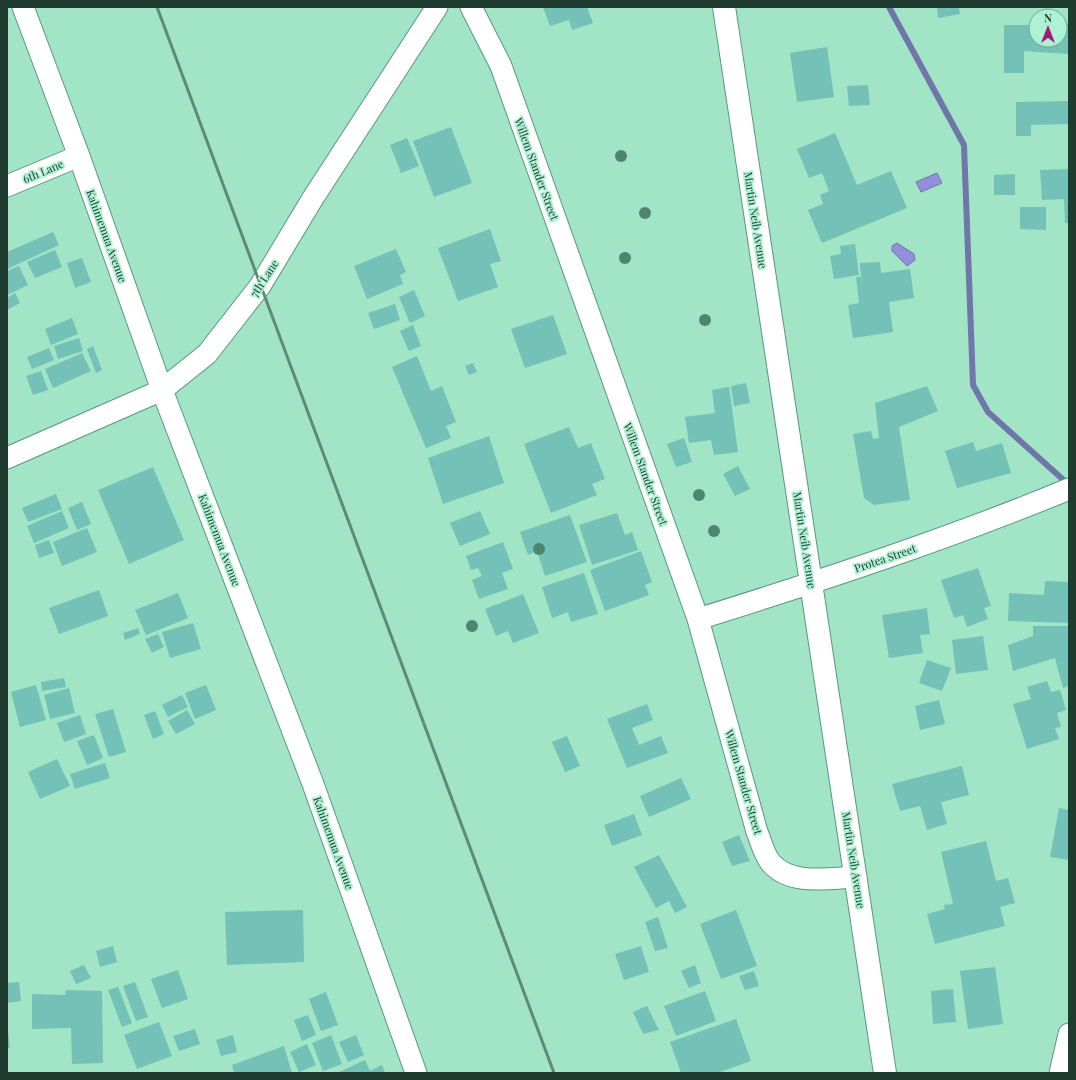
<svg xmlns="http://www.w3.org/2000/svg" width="1076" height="1080" font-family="'Playfair Display',serif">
<rect width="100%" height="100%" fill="#a1e4c6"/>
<path fill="#938fdd" stroke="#7076a9" d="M937,173L942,183L921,192L916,182Z
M897,243L914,254L915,260L907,266L892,251V246Z"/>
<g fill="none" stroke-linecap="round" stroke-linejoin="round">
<path stroke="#7076a9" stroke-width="6" d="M889,7L964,145L973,385L988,412L1068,484"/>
</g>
<path fill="#74c1b7" d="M543,7H587L593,23L572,30L569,20L550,26Z
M937,7H959L960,14L938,18Z
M1060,24H1069L1068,54L1024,51V73H1004V25H1036V40H1060Z
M827,47L834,97L797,102L790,53Z
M868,85L870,105L849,106L847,86Z
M1069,101V124L1031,125V136H1016V102Z
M451,127L472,183L434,197L413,141Z
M835,133L857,185L891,171L907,208L822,243L808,210L823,204L820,195L829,191L822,173L809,178L797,149Z
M407,138L419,166L401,173L390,145Z
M1069,169V223H1065L1064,199L1042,200L1040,170Z
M1015,174V195H994V175Z
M1020,207H1046V230L1020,229Z
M490,229L501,261L490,264L498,287L458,301L438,248Z
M53,232L59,245L7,269V252Z
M855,244L859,275L834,279L830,256L841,254L840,246Z
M396,249L406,272L400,275L403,284L367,299L354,266Z
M55,250L62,267L35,278L27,262Z
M82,258L91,282L75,288L67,263Z
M880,262L881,273L910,269L914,298L889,302L893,332L853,338L848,305L859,303L856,277H861L860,263Z
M19,266L28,285L7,295V271Z
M414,290L425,316L410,323L399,297Z
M15,293L20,303L7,310V298Z
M395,304L400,320L374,329L368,313Z
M553,315L567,354L525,368L511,329Z
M72,318L78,334L51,345L45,329Z
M413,325L421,346L409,351L400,331Z
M79,338L83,351L58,359L54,346Z
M93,346L102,370L96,373L87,349Z
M49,348L54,360L32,369L27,357Z
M82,353L91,371L53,388L45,369Z
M417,356L431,391L442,386L456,422L446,426L451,438L426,448L392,367Z
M473,363L477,372L469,375L465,366Z
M41,371L48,390L33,395L26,376Z
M746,383L750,403L734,406L731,386Z
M927,386L938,411L899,427L910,500L874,505L864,498L853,434L871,431L873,439L879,438L875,403Z
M729,387L738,452L714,455L711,440L689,443L685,417L715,413L712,390Z
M569,427L578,448L591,443L605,479L592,484L597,495L551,513L524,444Z
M489,436L504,483L443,504L428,458Z
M684,438L692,462L676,467L667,444Z
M973,442L976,451L1002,443L1011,473L957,488L945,451Z
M738,466L750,489L735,496L723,474Z
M153,467L184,540L129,564L98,490Z
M56,494L62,509L28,522L22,508Z
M82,502L91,524L77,530L68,508Z
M62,511L69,528L34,543L27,526Z
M480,511L490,534L460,546L450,523Z
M617,513L625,535L632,532L638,550L592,565L579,525Z
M570,515L587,562L545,576L537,551L528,555L520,532Z
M87,528L97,552L62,566L53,542Z
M49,540L54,553L39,558L35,545Z
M503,542L513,569L502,573L508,589L479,599L472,580L482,576L478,568L471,570L466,556Z
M641,551L652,582L645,585L649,595L605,611L590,570Z
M978,568L991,606L984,608L988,619L967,627L963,615L954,618L941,580Z
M584,573L598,614L571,622L568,612L552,618L542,587Z
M1045,581L1069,582V623L1008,621L1009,593L1044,595Z
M99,590L108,616L59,634L49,608Z
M178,593L188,618L146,635L135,610Z
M523,594L539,633L513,643L508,631L496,636L485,609Z
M927,608L930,634L920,635L923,653L889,658L882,615Z
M193,623L201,649L170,658L162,632Z
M1033,626H1069V686L1063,688L1055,658L1013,671L1008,645L1033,636Z
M138,628L140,634L125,640L123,633Z
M158,634L164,647L152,653L145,639Z
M983,636L988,670L956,674L952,640Z
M927,660L951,668L942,691L919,683Z
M64,678L66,687L42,691L41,682Z
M1047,681L1051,692L1060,690L1066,710L1057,713L1061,727L1055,728L1059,739L1027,749L1013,704L1031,699L1027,687Z
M36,685L46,720L20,727L11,692Z
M206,685L216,710L195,719L185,693Z
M69,688L75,713L50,719L44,695Z
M182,695L188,707L168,717L162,705Z
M939,700L945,724L920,730L915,706Z
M647,704L653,720L632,728L639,745L661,736L668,753L627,768L607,719Z
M113,709L126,752L109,757L95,714Z
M187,710L195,724L176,734L168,721Z
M155,711L164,734L153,739L144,715Z
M80,715L86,734L64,742L57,723Z
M94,735L103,758L87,765L77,741Z
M567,736L580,766L565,772L552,742Z
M57,759L70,786L40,799L28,772Z
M105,763L110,778L75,789L70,774Z
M962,766L969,795L941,802L947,824L927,830L920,806L900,811L892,784Z
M681,778L691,799L649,817L640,796Z
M1059,808L1069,810V860L1050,857Z
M634,814L642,835L612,846L604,825Z
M739,835L750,861L732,866L722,842Z
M986,841L996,881L1008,878L1015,903L1000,907L1005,926L935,944L927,914L945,909L944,905L953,904L941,852Z
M659,855L687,907L675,913L669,901L656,908L634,867Z
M303,910L304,962L227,965L225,912Z
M736,910L757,966L721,979L700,924Z
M658,917L668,948L655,951L645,922Z
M113,946L117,962L100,967L96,951Z
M641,946L649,972L624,980L615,954Z
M84,965L91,978L76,984L70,971Z
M695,965L701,983L689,988L681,971Z
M995,967L1003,1024L968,1029L960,971Z
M178,970L188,999L162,1008L151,979Z
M754,971L759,986L745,990L739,976Z
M19,982L21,1001L7,1003V983Z
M135,982L148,1017L136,1021L123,986Z
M118,987L132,1023L122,1027L108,990Z
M953,989L956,1022L933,1024L931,991Z
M66,990L102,991L103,1063L72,1064L71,1028L32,1029V994L65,995Z
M705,991L716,1021L676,1036L664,1006Z
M326,992L338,1025L321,1031L309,999Z
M647,1006L659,1030L643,1034L633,1012Z
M308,1015L316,1035L302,1041L294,1020Z
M736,1019L751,1061L717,1073H681L670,1042Z
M159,1022L172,1056L137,1069L124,1035Z
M7,1024L10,1048H7Z
M195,1029L200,1044L179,1051L173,1036Z
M233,1035L237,1052L221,1056L216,1040Z
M331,1035L342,1064L323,1071L312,1043Z
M356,1035L364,1055L348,1062L339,1042Z
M307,1044L316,1065L299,1072L290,1052Z
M284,1046L292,1073H234L232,1065Z
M365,1060L370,1071L382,1065L385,1073H337Z"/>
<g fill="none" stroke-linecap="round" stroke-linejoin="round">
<g stroke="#58987d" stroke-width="23">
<path id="minor" d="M23,7L79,156L162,390L313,784L416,1073
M471,7L501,66L698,619L757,832C761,841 764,855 771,863C791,886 829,878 856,877
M7,186L79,156
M7,458L162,390L207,354L260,286L313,198L437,7
M698,619C823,580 948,539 1069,489
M1060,1073L1069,1034"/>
</g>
<g stroke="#58987d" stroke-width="24">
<path id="major" d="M724,7L885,1073"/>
</g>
<use href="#minor" stroke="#fff" stroke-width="21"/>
<use href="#major" stroke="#fff" stroke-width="22"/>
<path stroke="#5d8b76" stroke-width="3" d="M157,7L554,1073"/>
</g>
<g fill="#4d856f">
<circle cx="621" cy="156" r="6"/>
<circle cx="645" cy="213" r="6"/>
<circle cx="625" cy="258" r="6"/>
<circle cx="705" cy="320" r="6"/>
<circle cx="699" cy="495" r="6"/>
<circle cx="714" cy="531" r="6"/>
<circle cx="539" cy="549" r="6"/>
<circle cx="472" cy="626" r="6"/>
</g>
<g text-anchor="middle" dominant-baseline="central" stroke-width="3.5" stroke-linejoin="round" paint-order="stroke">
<g font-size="11" fill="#203b2f" stroke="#aef1d3">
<text transform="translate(537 169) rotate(70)">Willem Stander Street</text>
<text transform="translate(43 171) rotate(-23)">6th Lane</text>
<text transform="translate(756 220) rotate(81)">Martin Neib Avenue</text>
<text transform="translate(107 236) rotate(70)">Kahimemua Avenue</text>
<text transform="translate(264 278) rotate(-57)">7th Lane</text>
<text transform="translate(646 474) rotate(70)">Willem Stander Street</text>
<text transform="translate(220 540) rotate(69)">Kahimemua Avenue</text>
<text transform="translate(805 540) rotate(81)">Martin Neib Avenue</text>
<text transform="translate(885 558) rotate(-19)">Protea Street</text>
<text transform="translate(744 782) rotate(74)">Willem Stander Street</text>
<text transform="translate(334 843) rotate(70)">Kahimemua Avenue</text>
<text transform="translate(854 860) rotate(81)">Martin Neib Avenue</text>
</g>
</g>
<rect width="1076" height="1080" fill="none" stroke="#203b2f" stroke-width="16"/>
<g transform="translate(1048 28)"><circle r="19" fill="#aef1d3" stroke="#75a891"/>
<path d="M0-3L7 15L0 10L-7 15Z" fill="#9b1c71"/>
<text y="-6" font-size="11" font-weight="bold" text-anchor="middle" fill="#203b2f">N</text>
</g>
</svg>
